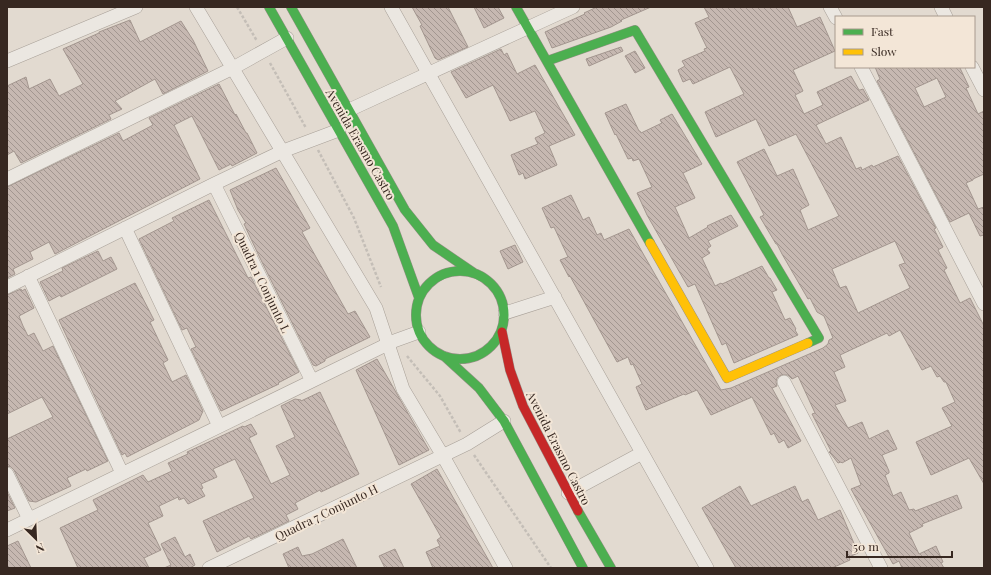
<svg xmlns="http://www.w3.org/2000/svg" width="991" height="575" font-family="'Playfair Display',serif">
<defs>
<pattern id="building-back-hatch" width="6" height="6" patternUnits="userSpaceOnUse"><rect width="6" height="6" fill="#c6b8b1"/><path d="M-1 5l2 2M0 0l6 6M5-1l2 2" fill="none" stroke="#a29690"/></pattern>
</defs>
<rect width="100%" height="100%" fill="#e2dad0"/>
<path fill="url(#building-back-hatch)" stroke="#a3968f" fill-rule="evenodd" d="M412,7H448L468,47L438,60L435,58L420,26L422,25Z
M474,7H498L504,18L484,28Z
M597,7H651L621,20L622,21L611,27L552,48L545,32L585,14L584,13Z
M704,7H788L797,27L820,17L835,51L793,70L803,91L795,95L804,114L823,105L817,92L851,76L859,90H860L863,89L869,100L816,125L826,144L841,137L856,169L861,167L862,170L872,165L873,167L898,156L936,228L934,229L943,247L938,250L947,268L944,270L960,303L970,298L984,326V484L969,458L931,475L916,442L952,426L942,408L955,402L946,382H944L940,376L937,377L931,366L922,370L900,330L889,336L887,333L840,355L845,367L834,372L846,401L835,405L848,428L862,422L869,439L888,430L897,449L882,455L889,471V473L885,475L893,496L901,492L909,510L914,509L915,511L957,495L962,508L922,524L923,526L909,533L919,554L936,546L943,562L941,563L944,568H902L899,561L893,564L851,489L861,485L851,458L842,463L841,462L838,463L831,454L829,452L831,451L812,414L815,413L798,376L792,379L788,375H781L777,378L776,382L777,386L772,388L801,441L788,448L784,440L779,443L774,433L771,435L752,397L711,415L697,390L685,395L684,394L646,410L636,387L642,384L633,364L631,365L628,357L617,362L570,276L569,277L560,260L568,257L554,227L551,228L542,208L571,195L583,220L589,217L597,235L601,233L604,240L629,229L721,390L731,388L823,348L828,344L829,340L833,338L824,316L817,312L810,298L808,299L782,254L777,244H776L760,217L764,215L737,162L764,149L777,176L793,169L809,205L800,210L808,230L839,216L796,134L769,146L756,119L716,137L705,112L744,94L730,67L693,84L690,79L683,82L678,70L685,66L682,61L705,51L704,49L707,48L695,23L709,17ZM895,241L905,263L899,265L910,288L858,313L846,286L840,288L832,269Z
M130,20L140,42L181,21L193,40L208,71L163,94L155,79L115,101L122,109L109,115L111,119L21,163L14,151L7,155V86L26,77L29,89L50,79L59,96L83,84L63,49L99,33V32Z
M621,47L623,51L589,66L586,59Z
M501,49L504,55L507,53L517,74L535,65L575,135L549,146L557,165L525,179L523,173L519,175L511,155L538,144L535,138L545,133L535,111L510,121L493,85L466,98L451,72Z
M635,51L645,68L635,73L625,56Z
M875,67H961L960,68L969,87L966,88L978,114L984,111V174L973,179V180L966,183L978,209L984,207V235L980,236L969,213L950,222L877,81L880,79ZM937,78L946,97L924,107L915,88Z
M219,84L235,115L236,114L246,133H247L257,153L232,166L231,164L219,170L192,116L174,125L200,179L55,254L49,242L30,252L33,259L13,269L15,274L7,278V187L119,133L123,141L153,125L149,118Z
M626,104L639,131H640L641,133L662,123L660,120L672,114L702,164L683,173L695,198L675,207L689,238L708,227L707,226L731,215L738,226L708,241L711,246L707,249L710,253L702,258L715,286L721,283L722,284L762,266L769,278H770L777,290L772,292L785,320L790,318L796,329L795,330L798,335L734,363L726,343L722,345L695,284L688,287L647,215L637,193L652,187L639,159L633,161L632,158L628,159L616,134L615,135L605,113Z
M276,168L310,228L302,232L348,314L355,311L370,337L325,359V361L316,366L313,365L259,256L244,224L246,223L238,210L230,190Z
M209,200L248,278L251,277L299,372L278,383L279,384L221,411L191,349L196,347L187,328L182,330L139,239L174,221L172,218Z
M515,245L523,262L508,269L500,251Z
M98,251L103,261L111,257L117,269L61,297L60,295L49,301L40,282L63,271L62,268Z
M135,283L154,320L150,322L168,360L163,363L172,382L186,375L203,411L199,420L127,457L125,453L122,455L59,320Z
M21,289L22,291L25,289L34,308L19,316L23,326L28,336L34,333L43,351L53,346L108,461L87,471L86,469L67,478L71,486L36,502L29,501L14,470L11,467L7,466V439L53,417L42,397L7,414V295Z
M377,359L429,450L399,465L356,370Z
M320,392L359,474L321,492L320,490L295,503L298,509L286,515L289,521L251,539L249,536L217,552L203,521L254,498L235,459L213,469L217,477L201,484L203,488L201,489L205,496L188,504L184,498L179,500L178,497L159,506L163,516L148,523L161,550L144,558L149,568H78L60,528L98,510L93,500L143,475L148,482L172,471L168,463L188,454L187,452L243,426L244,427L251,424L257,434L249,438L271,484L290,475L276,446L295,437L281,406L295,399L301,400V401Z
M437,469L493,568H433L426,552L440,546L437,540L441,537L411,484Z
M740,486L751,506L795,486L802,502L808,499L818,520L840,510L858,553L849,557L850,560L832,568H736L702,508Z
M7,492L15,508L7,511Z
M175,537L185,557L190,554L195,565L190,568H164L171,565L161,544Z
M343,539L357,568H289L283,554L298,547L302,556L312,554Z
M18,541L31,568H7V546Z
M395,549L404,568H385L379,556Z"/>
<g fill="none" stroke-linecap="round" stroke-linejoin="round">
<g stroke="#a8a098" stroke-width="14">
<path id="street" d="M196,7L376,308L403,389L443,456L506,568
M391,7L707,568
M830,7L836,18
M941,7L946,17
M7,61L136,7
M861,67L984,304
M972,67L984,90
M349,110L573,7
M7,179L233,68L287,38
M214,184L312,381
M125,228L219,426
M28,276L122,473
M7,287L214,184L283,151L339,130
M505,313L555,297
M784,382L881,568
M7,474L29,519
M568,493L642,453
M7,530L394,341L419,332
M209,568L467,444L504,421"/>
</g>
<g stroke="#989088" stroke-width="10">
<path id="fast" d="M269,7L393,226L419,298
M291,7L405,210L433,245L474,273
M516,7L650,243
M547,61L635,30L819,338L808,343
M416 315a44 44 0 1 1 88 0a44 44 0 1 1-88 0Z
M444,356L479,388L504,421L583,568
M578,511L611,568"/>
</g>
<g stroke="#989088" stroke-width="10">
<path id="slow" d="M650,243L727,378L808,343"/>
</g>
<g stroke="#989088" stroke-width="10">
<path id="jam" d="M502,332L510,370L523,406L578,511"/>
</g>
<path stroke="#c4beb7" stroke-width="2.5" stroke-dasharray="3 2" stroke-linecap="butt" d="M237,7L257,41
M270,63L306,128
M318,150L354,218L381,287
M407,356L440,396L461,433
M474,455L551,568"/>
<use href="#street" stroke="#ebe7e1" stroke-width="13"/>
<use href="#fast" stroke="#4caf50" stroke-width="9"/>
<use href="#slow" stroke="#ffc107" stroke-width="9"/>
<use href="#jam" stroke="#c62828" stroke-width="9"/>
</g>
<g text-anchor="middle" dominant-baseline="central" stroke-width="4" stroke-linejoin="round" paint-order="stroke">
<g font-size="12" fill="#372821" stroke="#f3e6d7">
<text transform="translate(361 144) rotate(60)">Avenida Erasmo Castro</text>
<text transform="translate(263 282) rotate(64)">Quadra 1 Conjunto L</text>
<text transform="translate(559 448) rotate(63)">Avenida Erasmo Castro</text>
<text transform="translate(326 512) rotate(-26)">Quadra 7 Conjunto H</text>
</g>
</g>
<rect width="991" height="575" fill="none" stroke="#372821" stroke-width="16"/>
<rect x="835" y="16" width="140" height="52" fill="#f3e6d7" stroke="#a89a8e"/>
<rect x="843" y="29" width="20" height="6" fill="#4caf50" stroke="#a89a8e"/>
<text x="871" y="36" font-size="12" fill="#372821">Fast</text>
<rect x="843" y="49" width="20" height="6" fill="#ffc107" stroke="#a89a8e"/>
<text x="871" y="56" font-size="12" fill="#372821">Slow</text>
<g transform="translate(36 539) rotate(156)" stroke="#f3e6d7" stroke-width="3" paint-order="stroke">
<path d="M0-3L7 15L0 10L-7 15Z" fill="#372821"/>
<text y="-6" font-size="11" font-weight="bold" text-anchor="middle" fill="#372821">N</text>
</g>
<path d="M847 551v6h105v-6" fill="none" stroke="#372821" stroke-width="2"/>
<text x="853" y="551" font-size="12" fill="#372821" stroke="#f3e6d7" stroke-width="3" paint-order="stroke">50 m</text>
</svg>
